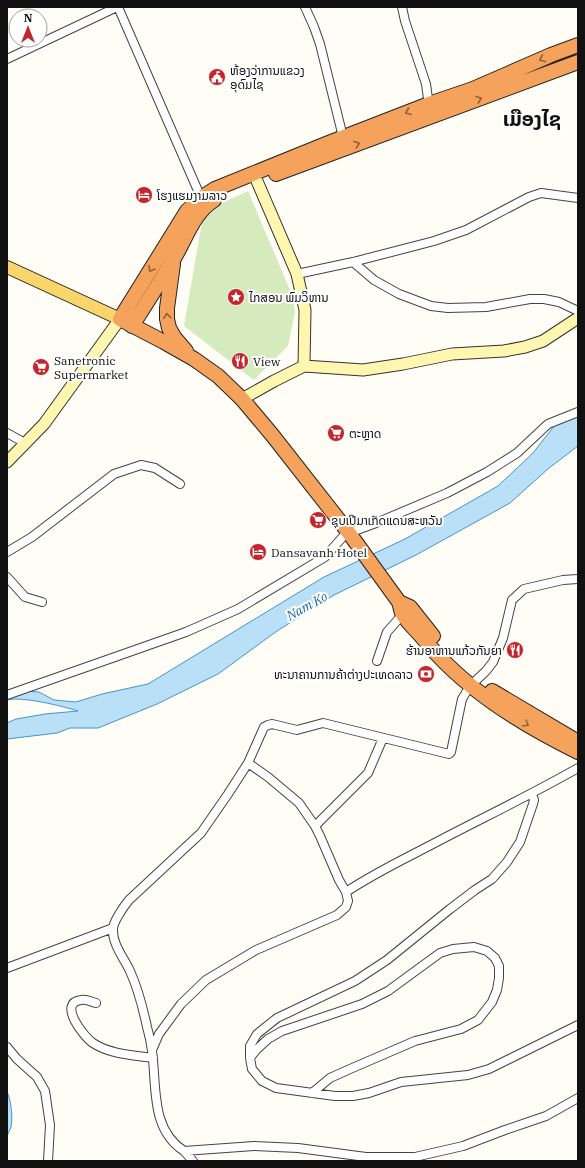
<svg xmlns="http://www.w3.org/2000/svg" width="585" height="1168" font-family="'IBM Plex Serif','Noto Sans Lao',serif">
<rect width="100%" height="100%" fill="#fffdf5"/>
<path fill="#d5ebbd" d="M248,191L292,295L295,312L288,346L254,380L184,326L202,222L220,204Z"/>
<path fill="#b9e0f7" stroke="#3f96cf" d="M578,408V446L549,468L510,503L416,555L334,595L277,631L218,674L157,704L98,728H70L57,733L7,739V723L16,719L45,714L78,711C62,706 22,696 7,700V691L11,690L39,692L54,700L76,702L102,694L148,684L324,577L405,539L498,486L533,453L558,421Z
M7,1092C11,1099 13,1118 11,1127C10,1130 8,1133 7,1136Z"/>
<g fill="none" stroke-linecap="round" stroke-linejoin="round">
<g stroke="#444" stroke-width="10">
<path id="street" d="M118,7L202,200
M305,7L314,27L320,44L343,137
M402,7L405,21L426,84L429,106
M7,59L117,7
M353,262L374,280L399,294L431,306L448,308L486,307L530,299H544L559,302L578,311
M297,274L353,262L434,241L466,230L529,197L541,193L578,198
M7,433L25,443
M349,533L376,523L447,493L487,472L517,453L548,424L578,412
M7,552L32,537L114,474L141,465L155,468L180,484
M7,577L25,597L42,602
M578,579L563,580L524,589L512,600L503,638L493,662L486,671L470,686L462,699L451,752L449,754L323,723L297,730L272,724L268,725L264,727L248,763L228,794L201,833L129,900C124,906 113,922 113,929C112,944 124,958 130,971C138,989 143,1008 147,1027C149,1034 151,1043 152,1051C157,1086 150,1129 184,1151L254,1146L298,1148L366,1157H415L463,1146L505,1130L546,1116L578,1098
M377,661L387,632L403,614
M7,695L186,632L238,609L325,557L348,531
M532,794L534,800L533,804L520,842L507,862L492,879L475,890L450,909L387,960L355,981L277,1018L257,1034L250,1046V1058L252,1069L262,1081L276,1088L335,1096H353L369,1093L401,1082L468,1075L489,1069L578,1025
M315,826L368,773L383,738
M346,892C373,874 400,861 429,846C478,820 529,796 578,768
M7,968L113,928
M96,1003C92,1002 86,999 81,1000C57,1003 84,1037 93,1043C109,1054 133,1055 153,1058
M7,1047L17,1059L37,1077L45,1091L50,1125L48,1161
M152,1050L159,1034L181,1004L206,980L256,950L337,915L346,907L348,901L346,892L339,880L320,836L315,826L299,803L268,777L248,763
M250,1058L256,1050L268,1039L282,1031L362,1004L388,991L440,953L453,949L474,947L487,951L495,958L499,966V978L497,990L492,1002L478,1020L461,1029L415,1041L350,1069L330,1078L312,1093
M184,1151L193,1161"/>
</g>
<g stroke="#333" stroke-width="13">
<path id="secondary" d="M304,366L363,370L403,364L452,354L504,351L525,347L543,341L578,318
M242,399L274,381L304,366L305,310L297,274L257,181
M7,462L44,424L120,319"/>
</g>
<g stroke="#222" stroke-width="14">
<path id="primary" d="M7,267L120,319"/>
</g>
<g stroke="#222" stroke-width="16">
<path id="highway" d="M578,45L551,55L473,89L429,104L326,144L215,189L201,198L187,211L120,319L164,342L194,359L218,376L242,399L273,436L349,533L399,602C400,605 401,610 402,613C407,622 416,630 422,637C463,688 519,723 578,752
M276,174L578,62
M173,264L167,308V319L169,328L174,337L186,351
M132,326C146,304 160,282 173,260C186,239 193,213 214,200
M399,602L410,607L433,636
M492,691L578,742"/>
</g>
<use href="#street" stroke="#fff" stroke-width="8"/>
<use href="#secondary" stroke="#fff6b0" stroke-width="11"/>
<use href="#primary" stroke="#f9d66b" stroke-width="12"/>
<use href="#highway" stroke="#f5a25d" stroke-width="14"/>
</g>
<defs><path id="oneway-chevron" d="M-2-3.5L2.5 0L-2 3.5" fill="none" stroke-width="1.6" stroke-linecap="round" stroke-linejoin="round"/></defs>
<g stroke="#8e613b">
<use href="#oneway-chevron" transform="translate(542 59) rotate(157)"/>
<use href="#oneway-chevron" transform="translate(479 99) rotate(-20)"/>
<use href="#oneway-chevron" transform="translate(408 112) rotate(159)"/>
<use href="#oneway-chevron" transform="translate(357 144) rotate(-20)"/>
<use href="#oneway-chevron" transform="translate(151 269) rotate(121)"/>
<use href="#oneway-chevron" transform="translate(167 316) rotate(-96)"/>
<use href="#oneway-chevron" transform="translate(526 724) rotate(31)"/>
</g>
<defs>
<g id="civic-disc" transform="scale(0.9)"><circle r="9.5" fill="#c4262e" stroke="#fff"/><path d="M-.6-6.5H3V-4.5H.6V-3L4-1V1h2V6H-6V1h2V-1L-.6-3ZM-1.2 2.5V6h2.4V2.5Z" fill="#fff"/></g>
<g id="hotel-disc" transform="scale(0.9)"><circle r="9.5" fill="#c4262e" stroke="#fff"/><path d="M-6-4.5h1.5V1H6V5H4.5V3h-9V5H-6ZM-4 0a1.8 1.8 0 1 1 3.6 0ZM.5 0V-2.5h3Q6-2.5 6 0Z" fill="#fff"/></g>
<g id="sight-disc" transform="scale(0.9)"><circle r="9.5" fill="#c4262e" stroke="#fff"/><path d="M0-6L1.8-2.2L6-1.7L2.9 1.2L3.7 5.4L0 3.3L-3.7 5.4L-2.9 1.2L-6-1.7L-1.8-2.2Z" fill="#fff"/></g>
<g id="restaurant-disc" transform="scale(0.9)"><circle r="9.5" fill="#c4262e" stroke="#fff"/><path d="M-5-6h1v4h1v-4h1v4h1v-4h1v5L-1.5 .5V6h-2V.5L-5-1ZM5-6V6H3V1.5H1.5Q1.5-4 5-6Z" fill="#fff"/></g>
<g id="supermarket-disc" transform="scale(0.9)"><circle r="9.5" fill="#c4262e" stroke="#fff"/><path d="M-6-5.5h2.5l.6 2H6L4.5 2H-2.5L-4.4-4H-6ZM-1.5 3.2a1.3 1.3 0 1 0 .1 0ZM3 3.2a1.3 1.3 0 1 0 .1 0Z" fill="#fff"/></g>
<g id="bank-disc" transform="scale(0.9)"><circle r="9.5" fill="#c4262e" stroke="#fff"/><path d="M-6-4H6V4H-6ZM0-2.3a2.3 2.3 0 1 0 0 4.6a2.3 2.3 0 1 0 0-4.6Z" fill="#fff"/></g>
</defs>
<g fill-rule="evenodd">
<use href="#civic-disc" x="217" y="77"/>
<use href="#hotel-disc" x="144" y="195"/>
<use href="#sight-disc" x="236" y="297"/>
<use href="#restaurant-disc" x="240" y="361"/>
<use href="#supermarket-disc" x="41" y="367"/>
<use href="#supermarket-disc" x="336" y="433"/>
<use href="#supermarket-disc" x="318" y="520"/>
<use href="#hotel-disc" x="258" y="552"/>
<use href="#restaurant-disc" x="515" y="650"/>
<use href="#bank-disc" x="426" y="674"/>
</g>
<g text-anchor="middle" dominant-baseline="central" stroke-width="4" stroke-linejoin="round" paint-order="stroke">
<g font-size="12" fill="#111" stroke="#fff" text-anchor="start">
<text x="230" y="70">ຫ້ອງວ່າການແຂວງ<tspan x="230" dy="14">ອຸດົມໄຊ</tspan></text>
<text x="157" y="195">ໂຮງແຮມງາມລາວ</text>
<text x="249" y="297">ໄກສອນ ພົມວິຫານ</text>
<text x="54" y="360">Sanetronic<tspan x="54" dy="14">Supermarket</tspan></text>
<text x="253" y="361">View</text>
<text x="349" y="433">ຕະຫຼາດ</text>
<text x="331" y="520">ຊຸບເປີມາເກັດແດນສະຫວັນ</text>
<text x="271" y="552">Dansavanh Hotel</text>
<text x="502" y="650" text-anchor="end">ຮ້ານອາຫານແກ້ວກັນຍາ</text>
<text x="413" y="674" text-anchor="end">ທະນາຄານການຄ້າຕ່າງປະເທດລາວ</text>
</g>
<g font-size="13" font-style="italic" fill="#1768a6" stroke="#fff">
<text transform="translate(307 606) rotate(-29)">Nam Ko</text>
</g>
<g font-size="20" font-weight="bold" fill="#111" stroke="#fff">
<text x="532" y="118">ເມືອງໄຊ</text>
</g>
</g>
<rect width="585" height="1168" fill="none" stroke="#111111" stroke-width="16"/>
<g transform="translate(28 28)"><circle r="19" fill="#ffffff" stroke="#a0a0a0"/>
<path d="M0-3L7 15L0 10L-7 15Z" fill="#c4262e"/>
<text y="-6" font-size="11" font-weight="bold" text-anchor="middle" fill="#111111">N</text>
</g>
</svg>
